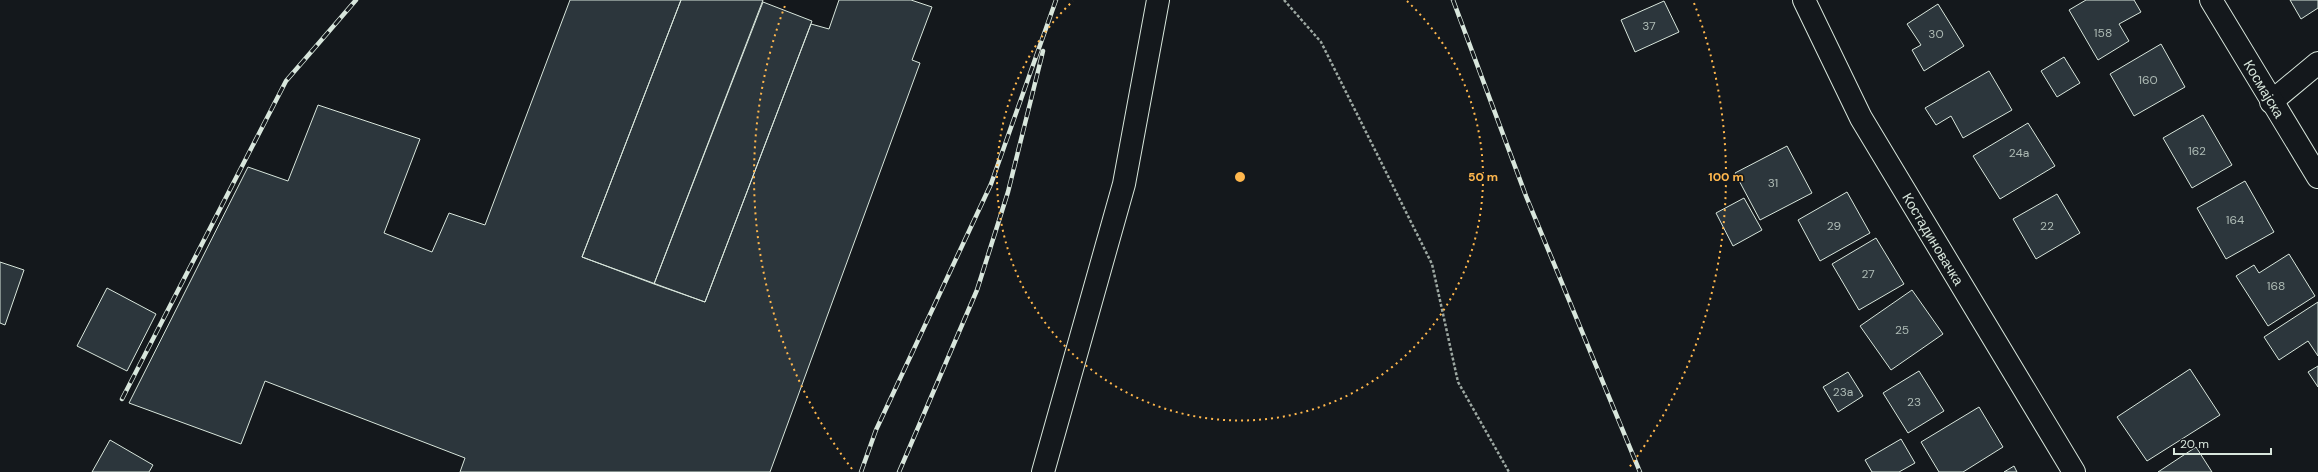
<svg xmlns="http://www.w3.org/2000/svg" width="2318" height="472" font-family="'DM Sans',sans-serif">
<rect width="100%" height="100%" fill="#14181c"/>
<path fill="#2c363c" stroke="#d8e6dc" d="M570,0H681L582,257L705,302L811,24L829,29L839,0H911L932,7L912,60L920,63L770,472H460L465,458L265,381L241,444L129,403L248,167L288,181L318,105L420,139L384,233L432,252L449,213L485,225Z
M681,0H763L654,284L582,257Z
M2086,0H2134L2141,12L2119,24L2129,41L2098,60L2069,10Z
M2290,0H2318V8L2301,19Z
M1664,1L1679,32L1635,52L1621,20Z
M763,2L812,21L705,302L654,284Z
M1938,4L1964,46L1924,71L1912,50L1921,45L1907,24Z
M2161,44L2185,87L2134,116L2110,74Z
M2064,57L2080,83L2057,97L2041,71Z
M1989,71L2012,110L1963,138L1951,116L1936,125L1925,108Z
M2203,115L2232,165L2192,188L2163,138Z
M2028,123L2055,166L2000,199L1973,156Z
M1787,146L1812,193L1760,220L1735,173Z
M2245,181L2274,232L2226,259L2197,208Z
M1847,192L1870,233L1820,261L1798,220Z
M2057,194L2080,233L2036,259L2013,219Z
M1744,198L1762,230L1733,246L1716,213Z
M1876,238L1904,284L1859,310L1832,264Z
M2289,254L2315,296L2268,326L2236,276L2254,265L2259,273Z
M0,262L24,270L5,325L0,323Z
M107,288L156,314L127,371L77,346Z
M1912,290L1943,334L1891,370L1860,326Z
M2318,302V356L2308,341L2279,360L2264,337Z
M2318,366V387L2308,372Z
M2190,369L2220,415L2147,461L2117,417Z
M1919,371L1944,411L1908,433L1883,393Z
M1848,372L1863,396L1838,412L1823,387Z
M1979,407L2003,447L1963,472H1939L1921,442Z
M1901,439L1915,463L1899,472H1872L1865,460Z
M110,440L153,465L149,472H92Z
M2196,447L2212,472H2158Z
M2014,466L2017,472H2004Z"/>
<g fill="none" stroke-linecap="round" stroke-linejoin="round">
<g stroke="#d8e6dc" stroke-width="24">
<path id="minor" d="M1804,0L1861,118L2074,472
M2271,102L2318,63
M1043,472L1124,184L1158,0"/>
</g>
<g stroke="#d8e6dc" stroke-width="24">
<path id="secondary" d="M2211,0L2318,177"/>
</g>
<path stroke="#9da8a2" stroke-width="2.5" stroke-dasharray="3 2" stroke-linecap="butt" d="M1284,0L1321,42L1432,264L1458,382L1509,472"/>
<use href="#minor" stroke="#14181c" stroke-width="22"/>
<use href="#secondary" stroke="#14181c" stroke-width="22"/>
<g stroke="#d8e6dc" stroke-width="4.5">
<path id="rail" d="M1453,0L1526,196L1640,472
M122,399L286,81L356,0
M861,472L876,430L991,184L1056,0
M899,472L977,290L1008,192L1043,51"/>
</g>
<use href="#rail" stroke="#14181c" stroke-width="3" stroke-dasharray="9" stroke-linecap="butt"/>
</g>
<g fill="none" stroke="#ffb74d" stroke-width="2" stroke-dasharray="2 4">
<path d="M1407 1A243 243 0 1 1 1073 1"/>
<path d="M852 469A486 486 0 0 1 786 3M1694 3A486 486 0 0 1 1628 469"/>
</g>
<g text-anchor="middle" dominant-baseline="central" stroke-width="3" stroke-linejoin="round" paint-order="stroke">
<g font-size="12" fill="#adbab4">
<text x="1649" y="26">37</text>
<text x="2103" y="33">158</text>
<text x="1936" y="34">30</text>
<text x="2148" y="80">160</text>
<text x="2197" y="151">162</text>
<text x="2019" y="153">24a</text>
<text x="1773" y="183">31</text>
<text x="2235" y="220">164</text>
<text x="1834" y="226">29</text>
<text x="2047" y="226">22</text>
<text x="1868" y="274">27</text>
<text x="2276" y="286">168</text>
<text x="1902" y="330">25</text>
<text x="1843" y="392">23a</text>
<text x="1914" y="402">23</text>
</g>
<g font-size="14" fill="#d8e6dc" stroke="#14181c">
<text transform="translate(2264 89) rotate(59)">Космајска</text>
<text transform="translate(1933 239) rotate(59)">Костадиновачка</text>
</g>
</g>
<circle cx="1240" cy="177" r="6" fill="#ffb74d" stroke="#14181c" stroke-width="2"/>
<g font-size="12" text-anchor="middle" font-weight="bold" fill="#ffb74d" stroke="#14181c" stroke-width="3" stroke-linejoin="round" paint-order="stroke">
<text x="1483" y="181">50 m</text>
<text x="1726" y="181">100 m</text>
</g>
<path d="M2174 448v6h97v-6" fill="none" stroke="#d8e6dc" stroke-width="2"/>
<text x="2180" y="448" font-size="12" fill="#d8e6dc" stroke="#14181c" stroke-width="3" paint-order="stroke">20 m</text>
</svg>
